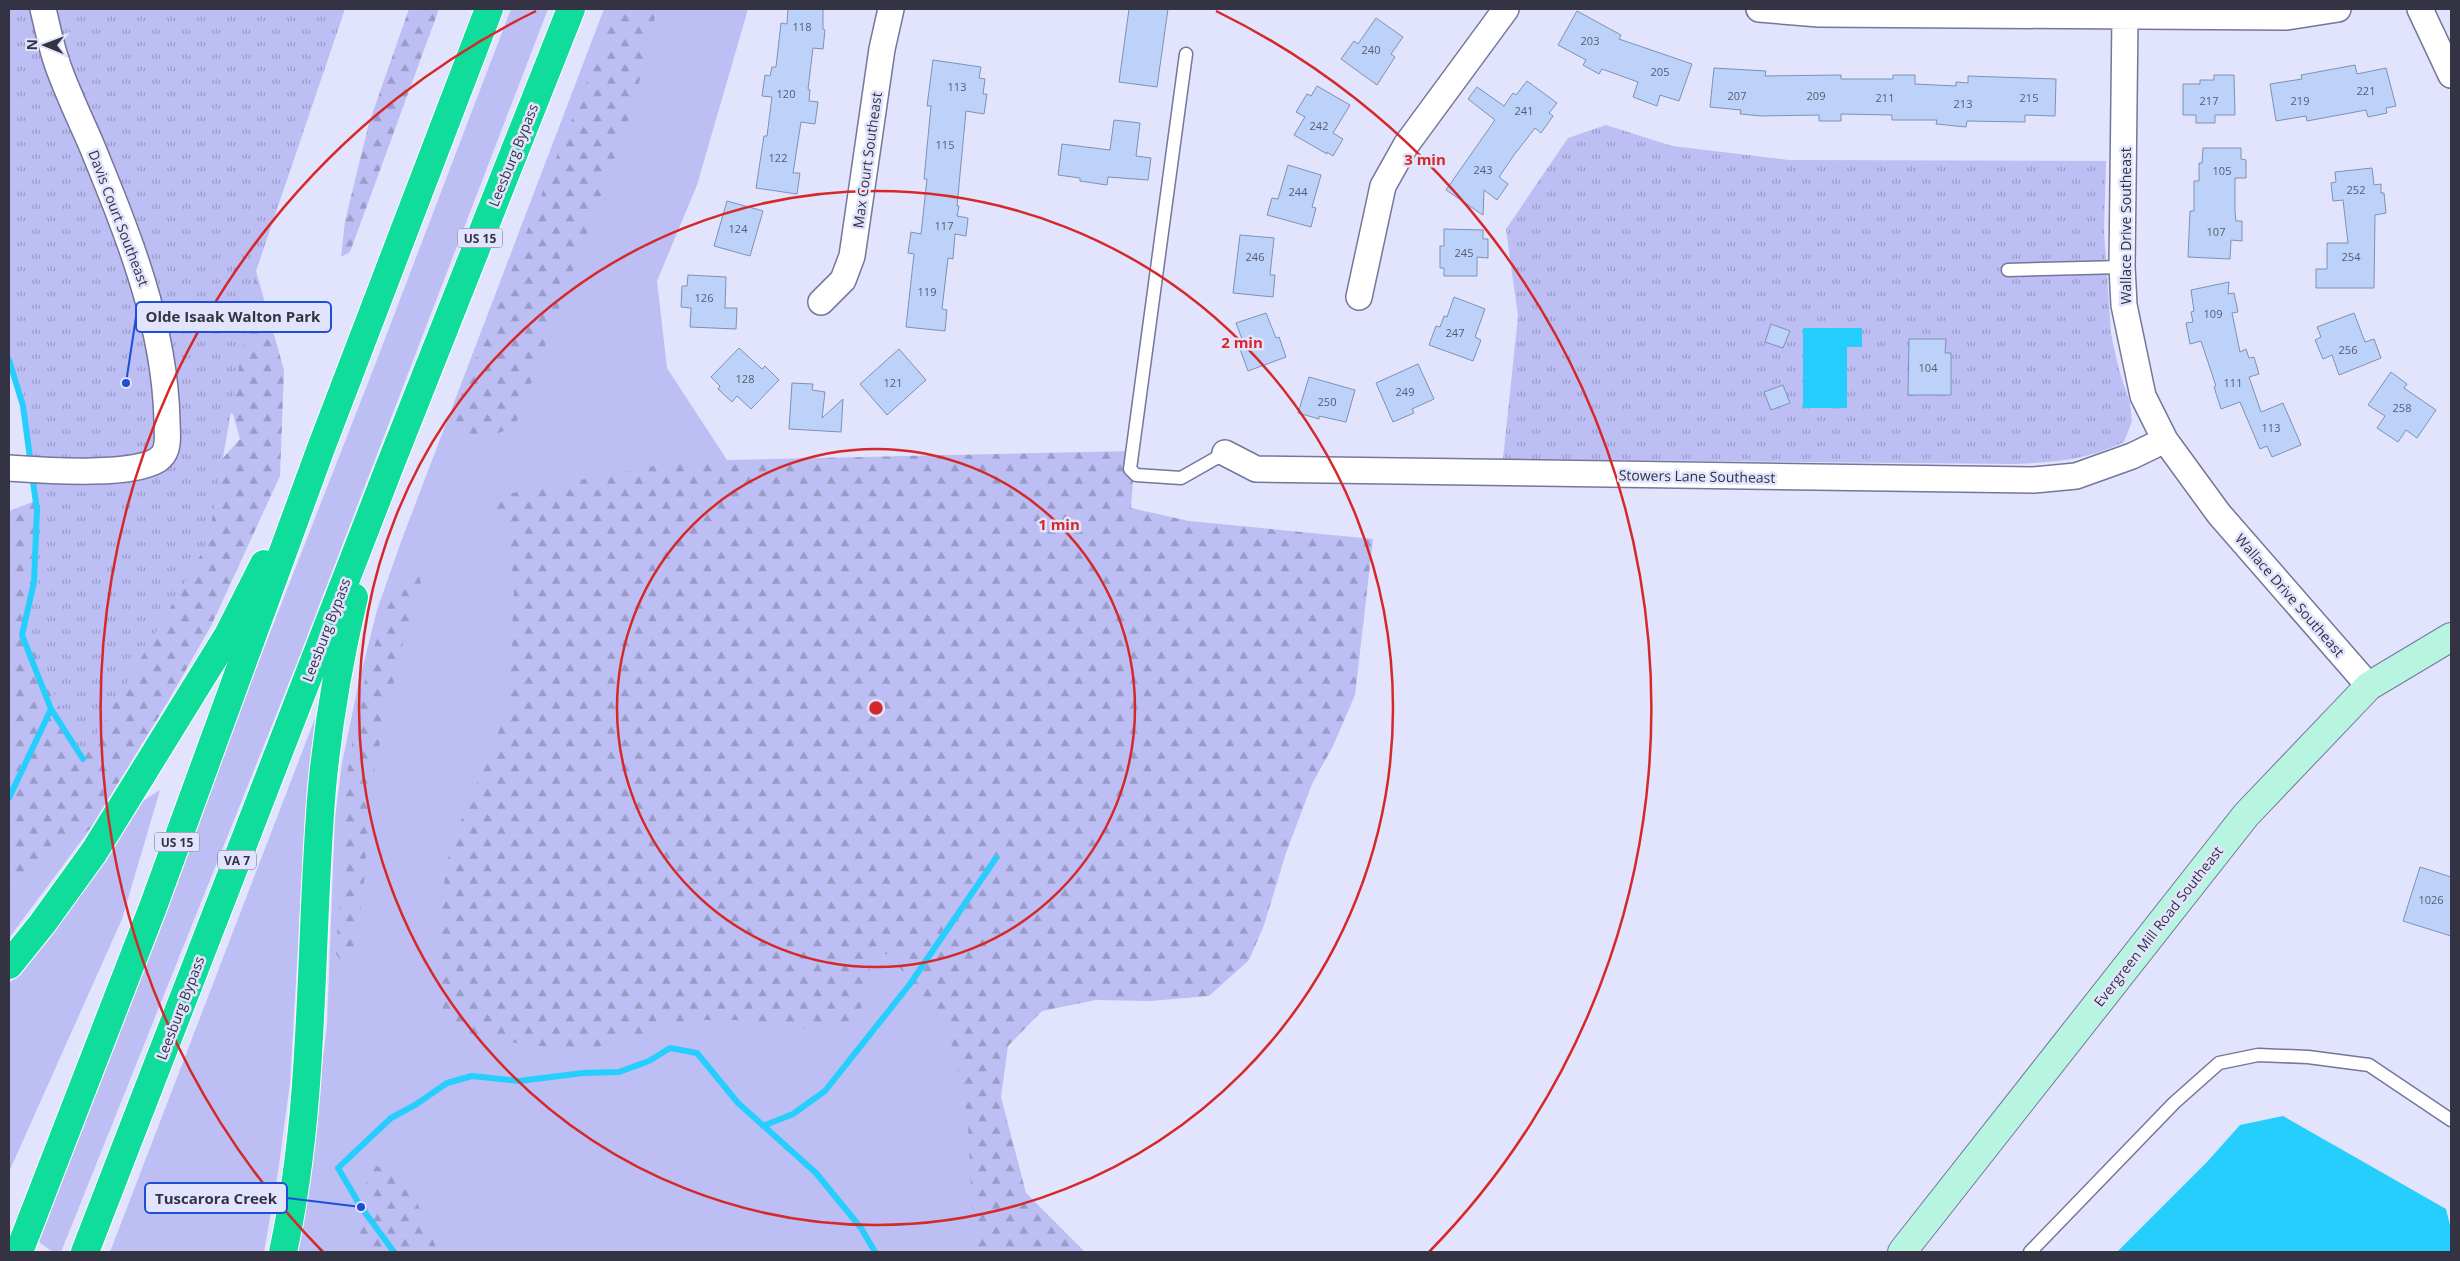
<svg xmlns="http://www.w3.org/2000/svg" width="2460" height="1261" font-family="'Open Sans',sans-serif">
<defs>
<pattern id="forest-firs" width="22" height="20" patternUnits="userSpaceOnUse" patternTransform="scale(1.25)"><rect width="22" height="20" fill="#bcbef4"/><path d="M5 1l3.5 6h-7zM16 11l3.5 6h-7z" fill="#999bc7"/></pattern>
<pattern id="park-tufts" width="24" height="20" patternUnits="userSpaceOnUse" patternTransform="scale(1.25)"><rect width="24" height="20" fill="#bcbef4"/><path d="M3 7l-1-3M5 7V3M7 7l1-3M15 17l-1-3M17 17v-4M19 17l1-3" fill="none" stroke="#999bc7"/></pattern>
</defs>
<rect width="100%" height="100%" fill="#e2e3fd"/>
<path fill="#bcbef4" d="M511,9H548L298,660L61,1252H53L39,1242L43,1212L375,365Z
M604,9H748L697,185L657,281L667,368L727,460L978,1019L1020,1252H297L305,1202L327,1026L335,818L342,763L358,686L377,610L402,539Z
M329,682L310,794L303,859L290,1083L278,1172L264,1252H110Z
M160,790L122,919L9,1172V984L44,943L92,879L143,801Z
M90,829L9,938V888Z"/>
<path fill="url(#forest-firs)" d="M409,9H439L350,252L341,257L345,221L369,123Z
M616,9H657L632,111L515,427L473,442L455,426L457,406Z
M256,271L284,370L280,476L211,626L167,703L90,829L9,888V511L77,485L190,478L223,458L240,439L233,414L206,405Z
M1135,451L1131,508L1189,521L1373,539L1355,695L1333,746L1312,784L1286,853L1264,925L1249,960L1209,996L1150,1001L1096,1000L1042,1011L1008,1046L1001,1097L1026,1193L1085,1252H974L968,1124L962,1084L949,1036L890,954H872L865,1002L850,1025L796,1028L736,1020H692L593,1048L548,1047L458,1036L443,1012L436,934L450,847L509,707L514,590L509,533L475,500L680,461Z
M410,570L419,574L421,584L404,639L383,726L370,796L364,881L357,937L353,953L343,964L336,954L348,765L365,680L384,613L396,583Z
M369,1164L405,1174L438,1252H354L359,1239Z"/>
<path fill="url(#park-tufts)" d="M9,9H345L256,271L208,542L83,759L24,627L34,582L37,510L23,406L9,360Z
M1606,125L1672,146L1789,160L2106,161L2104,231L2111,334L2119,370L2130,403L2132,421L2124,442C2086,460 2057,462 2016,464L1503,459L1518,316L1506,229L1568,138Z"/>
<path fill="#26cefd" d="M1803,328H1862V347H1847V408H1803Z
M2283,1116L2446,1209L2451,1229V1252H2117L2207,1162L2240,1125Z"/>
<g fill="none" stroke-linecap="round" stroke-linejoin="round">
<path stroke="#26cefd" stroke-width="6" d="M9,360L23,406L31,465
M32,475L37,510L34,582L22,635L51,709L83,759
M9,798L51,709
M763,1126L793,1114L825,1091L910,984L996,858
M394,1252L361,1207L338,1168L391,1118L415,1105L447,1083L472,1076L519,1081L583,1073L619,1072L649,1061L670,1048L697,1053L738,1103L816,1173L861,1228L875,1252"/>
</g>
<path fill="#bdd2f8" stroke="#7e91b5" d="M788,9H823V29L825,30L823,49L813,48L808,89L810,90L809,101L818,102L815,124L801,122L793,173H800L797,194L756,188L764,136H767L772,97L762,96L765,75L770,76L772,67H776L781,23L787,24Z
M1129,9H1168L1157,87L1119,82Z
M1577,11L1621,35L1619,39L1692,64L1679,101L1660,95L1657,106L1633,97L1638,82L1602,69L1599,74L1583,65L1586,60L1558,45Z
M1376,18L1403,37L1391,54L1395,57L1377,85L1341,59L1354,41L1358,44Z
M933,60L981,67L979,78L985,79L983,94H987L984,114L966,111L957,206H959L957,216L968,218L966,236L955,234L953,259L948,258L942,309L947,310L945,331L906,327L914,254L908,253L911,232L921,234L927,179H924L931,106H927Z
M2355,65L2357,74L2386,68L2396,106L2386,108L2387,113L2368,117L2366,110L2307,121L2306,116L2276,121L2270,84L2302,79L2301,75Z
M1714,68L1766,71L1765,76L1841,75V79H1893V75H1915V84L1956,86V82L1968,83V76L2056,79L2055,116L2025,115V122L1967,121L1966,127L1936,124L1937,120H1892V115L1841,114V121H1819V115L1761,116L1740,114L1741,110L1710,107Z
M2214,75H2234L2235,115H2215V123H2196V115H2183V84H2200V80H2214Z
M1527,81L1557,103L1549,113L1553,116L1541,133L1535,128L1514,155L1499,177L1508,184L1497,200L1484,190L1483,215L1446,190L1495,120L1468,99L1477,87L1504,106L1513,93L1516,95Z
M1317,86L1350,105L1333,133L1343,139L1333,156L1327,152V154L1294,135L1305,117L1296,112L1307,94L1311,96Z
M1114,120L1140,123L1136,156L1151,158L1148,180L1108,177L1107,185L1080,181V178L1058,175L1062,144L1110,150Z
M2203,148H2241V159L2246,160V178H2235V212L2236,221H2242V241L2231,240L2230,259L2188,257L2190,211H2194V181H2199V163H2202Z
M1288,165L1321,175L1312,207L1316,208L1311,227L1267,215L1272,198L1278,199Z
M2372,168L2374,185L2381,184V193H2384L2386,213L2375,215L2374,288H2316V269H2327V243H2348L2343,200L2333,201L2331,183L2336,182L2335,172Z
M727,201L763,211L750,256L714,246Z
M1444,229L1483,230V239H1488V258L1477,257V276H1444V268H1440V246H1444Z
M1240,235L1274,238L1270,275H1275L1273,297L1233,293Z
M688,275L726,277L725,308H737L736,329L690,327L691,308L681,307L682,286H687Z
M2229,282L2228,294L2234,293L2238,312L2232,313L2240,352L2246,349L2249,358L2254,357L2259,374L2249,377L2261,412L2283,403L2301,445L2272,457L2267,446L2260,449L2240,402L2221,409L2214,387L2216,386L2201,341L2190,344L2186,323L2193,322L2191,312L2194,311L2191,290Z
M1454,297L1485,309L1475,337L1481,340L1473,361L1429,345L1436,326L1440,327L1444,316L1447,317Z
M1266,313L1276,338L1279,337L1286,357L1248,371L1240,349L1245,347L1236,323Z
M2354,313L2365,342L2374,339L2381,358L2339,375L2332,355L2323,359L2315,340L2321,337L2317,327Z
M1771,324L1790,331L1783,348L1765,342Z
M1909,339H1946L1945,353H1951V395H1908Z
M739,348L762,369L765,366L779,380L751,409L737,396L732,402L718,389L720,386L711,377Z
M899,349L926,380L887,415L860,384Z
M1418,364L1434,399L1412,409L1414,413L1393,422L1376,383Z
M2391,372L2407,384L2404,388L2436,410L2417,438L2406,430L2398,442L2377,428L2385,416L2368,405Z
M1309,377L1355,390L1346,422L1319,416V419L1298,413Z
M792,383L813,384L812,390L825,392L822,418L843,399L841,432L789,429Z
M1783,385L1790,403L1771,410L1764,392Z
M2420,867L2451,877V936L2403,921Z"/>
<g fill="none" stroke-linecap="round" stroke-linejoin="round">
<g stroke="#74769c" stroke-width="15">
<path id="lane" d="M1186,54L1130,469L1136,475L1181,478L1225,453
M2008,270L2122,267
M2030,1252L2174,1103L2219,1063L2258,1055L2308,1057L2369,1065L2451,1120"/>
</g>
<g stroke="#74769c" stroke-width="28">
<path id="street" d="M1759,9L1819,14L2287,17L2338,9
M2420,9L2451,75
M2125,17L2122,267L2124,305L2143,396L2165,440L2219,514L2369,686
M1359,297L1383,186L1406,145L1506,9
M821,302L843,280L852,256L882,49L891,9
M1225,453L1256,469L2034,480L2076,476L2132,456L2165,440
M9,468C38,470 142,478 161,457C170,449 167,432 167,421C165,324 127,232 91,144C79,116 64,86 55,57C50,41 47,25 43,9"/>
</g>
<g stroke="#74769c" stroke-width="30">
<path id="secondary" d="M1902,1252L2246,815L2369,686L2451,637"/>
</g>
<g stroke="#fff" stroke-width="30">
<path id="highway" d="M9,965L42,924L94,852L228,635L264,564
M19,1252L153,907L321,448L489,9
M85,1252L389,468L571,9
M283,1252C316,1101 309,941 322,788C328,724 339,660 354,597"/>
</g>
<use href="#lane" stroke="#fff" stroke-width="12"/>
<use href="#street" stroke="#fff" stroke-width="25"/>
<use href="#secondary" stroke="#b7f5e1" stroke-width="28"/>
<use href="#highway" stroke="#10dd9c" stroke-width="28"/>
</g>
<g fill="none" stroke="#d62828" stroke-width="2.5">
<circle cx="876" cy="708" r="259"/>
<circle cx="876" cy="708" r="517"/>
<path d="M323 1252A776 776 0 0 1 536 11M1216 11A776 776 0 0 1 1429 1252"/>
</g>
<g text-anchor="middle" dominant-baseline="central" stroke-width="5" stroke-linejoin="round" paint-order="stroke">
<g font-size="11" fill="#565b71">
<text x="802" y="26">118</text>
<text x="1590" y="40">203</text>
<text x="1371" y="49">240</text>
<text x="1660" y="71">205</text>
<text x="957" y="86">113</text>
<text x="2366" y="90">221</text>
<text x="786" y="93">120</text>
<text x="1737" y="95">207</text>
<text x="1816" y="95">209</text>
<text x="1885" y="97">211</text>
<text x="2029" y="97">215</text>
<text x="2209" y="100">217</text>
<text x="2300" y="100">219</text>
<text x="1963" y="103">213</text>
<text x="1524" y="110">241</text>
<text x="1319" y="125">242</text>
<text x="945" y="144">115</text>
<text x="778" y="157">122</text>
<text x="1483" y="169">243</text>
<text x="2222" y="170">105</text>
<text x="2356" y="189">252</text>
<text x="1298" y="191">244</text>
<text x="944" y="225">117</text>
<text x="738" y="228">124</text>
<text x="2216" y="231">107</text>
<text x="1464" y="252">245</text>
<text x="1255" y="256">246</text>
<text x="2351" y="256">254</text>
<text x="927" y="291">119</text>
<text x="704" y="297">126</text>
<text x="2213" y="313">109</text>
<text x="1455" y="332">247</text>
<text x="2348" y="349">256</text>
<text x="1928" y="367">104</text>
<text x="745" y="378">128</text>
<text x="893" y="382">121</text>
<text x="2233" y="382">111</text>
<text x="1405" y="391">249</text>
<text x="1327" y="401">250</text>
<text x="2402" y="407">258</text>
<text x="2271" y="427">113</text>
<text x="2431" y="899">1026</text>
</g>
<g fill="#e2e3fd" stroke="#68687c" stroke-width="1">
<rect x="457.5" y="228.5" width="45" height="19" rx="4"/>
<rect x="154.5" y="832.5" width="45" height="19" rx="4"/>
<rect x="218" y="850.5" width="38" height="19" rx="4"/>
</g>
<g font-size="12" font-weight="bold" fill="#334">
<text x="480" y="238">US 15</text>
<text x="177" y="842">US 15</text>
<text x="237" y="860">VA 7</text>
</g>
<g font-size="14" fill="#334" stroke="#e2e3fd">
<text transform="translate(513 155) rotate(-68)">Leesburg Bypass</text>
<text transform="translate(867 160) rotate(-82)">Max Court Southeast</text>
<text transform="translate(119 218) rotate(69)">Davis Court Southeast</text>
<text transform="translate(2125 226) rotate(-90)">Wallace Drive Southeast</text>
<text transform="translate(1697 476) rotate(1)">Stowers Lane Southeast</text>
<text transform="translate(2290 595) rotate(49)">Wallace Drive Southeast</text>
<text transform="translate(326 630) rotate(-69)">Leesburg Bypass</text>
<text transform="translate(2158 926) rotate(-52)">Evergreen Mill Road Southeast</text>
<text transform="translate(180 1008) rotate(-69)">Leesburg Bypass</text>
</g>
</g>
<circle cx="876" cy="708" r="8" fill="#d62828" stroke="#e2e3fd" stroke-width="2.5"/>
<g font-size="15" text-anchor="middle" font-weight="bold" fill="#d62828" stroke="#e2e3fd" stroke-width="5" stroke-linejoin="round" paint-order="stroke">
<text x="1425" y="165">3 min</text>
<text x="1242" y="348">2 min</text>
<text x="1059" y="530">1 min</text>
</g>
<path fill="none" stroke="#1d4ed8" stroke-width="2" d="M126 383L136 317M361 1207L287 1198"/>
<g fill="#1d4ed8" stroke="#e2e3fd" stroke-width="2">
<circle cx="126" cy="383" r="5"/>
<circle cx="361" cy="1207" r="5"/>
</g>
<g fill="#e2e3fd" stroke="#1d4ed8" stroke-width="2">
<rect x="136" y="302" width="195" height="30" rx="5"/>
<rect x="145" y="1183" width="142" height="30" rx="5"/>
</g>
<g font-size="15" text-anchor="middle" font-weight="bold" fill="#334">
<text x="233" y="322">Olde Isaak Walton Park</text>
<text x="216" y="1204">Tuscarora Creek</text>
</g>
<rect width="2460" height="1261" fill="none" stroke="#333344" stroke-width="20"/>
<g transform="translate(45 45) rotate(271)" stroke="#e2e3fd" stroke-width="4" paint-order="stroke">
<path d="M0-4L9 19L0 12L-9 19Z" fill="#333344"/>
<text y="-8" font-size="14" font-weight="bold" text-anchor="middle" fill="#333344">N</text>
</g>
</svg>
